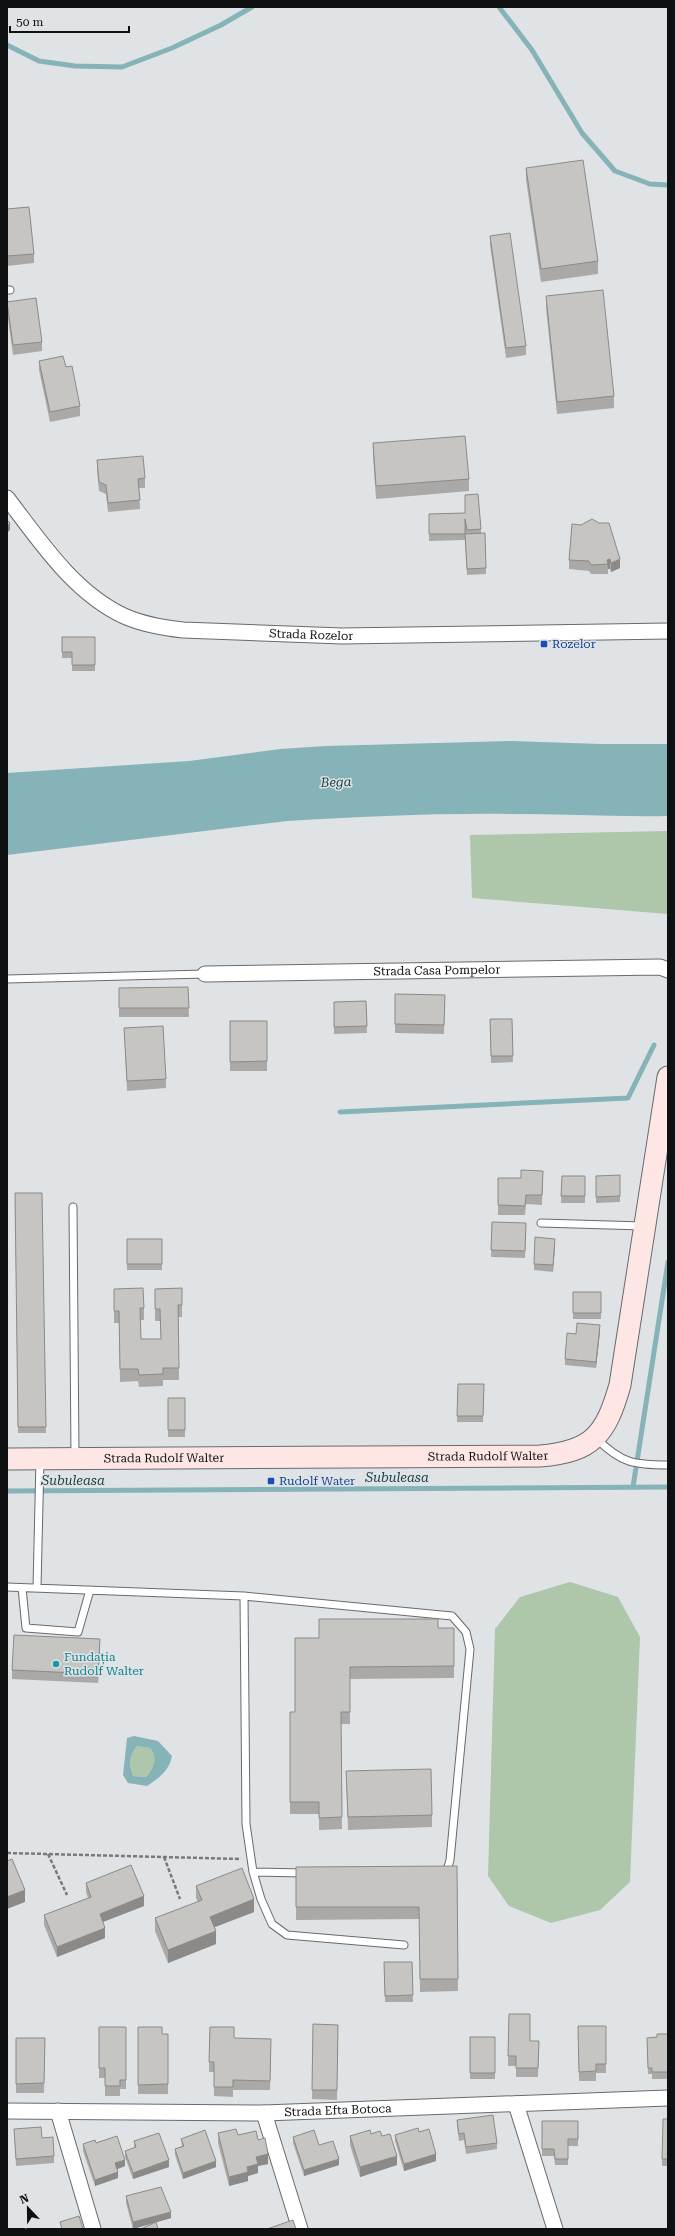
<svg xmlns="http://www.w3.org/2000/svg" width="675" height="2236" font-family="'Roboto Serif',serif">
<rect width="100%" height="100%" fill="#e0e3e5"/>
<path fill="#aec6a9" d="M668,831V914L472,898L470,835Z
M570,1582L618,1597L640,1637L630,1882L600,1910L551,1923L509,1906L488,1876L495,1629L520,1597Z
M137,1746L150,1748C158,1758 154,1768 146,1777L133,1776C129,1766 129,1755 137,1746Z"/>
<path fill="#85b3b7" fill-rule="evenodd" d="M511,741L601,744H668V816C616,817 563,814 511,814C436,813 361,817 287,821L7,855V773L189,761L280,749L326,746Z
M134,1736L158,1741L172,1756C169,1771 159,1778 147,1786L128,1783L123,1775L127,1738ZM137,1746L150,1748C158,1758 154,1768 146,1777L133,1776C129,1766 129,1755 137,1746Z"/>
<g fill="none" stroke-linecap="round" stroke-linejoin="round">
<path stroke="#85b3b7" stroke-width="5" d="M499,7L532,50L582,133L615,171L650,184L668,185
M7,45L39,61L75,66L122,67L172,48L221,25L252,7
M340,1112L628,1098L654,1045
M633,1487L668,1262
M7,1491L668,1487"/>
<g stroke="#686a6c" stroke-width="9">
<path id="lane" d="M7,290H10
M7,979L205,974
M73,1207L75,1457
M541,1223L643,1226
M597,1439C621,1463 634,1465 668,1465
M7,1587L244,1596L452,1616L466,1632L470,1649L450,1860L448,1867L443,1873
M22,1588L26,1628L78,1632L90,1590
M37,1588L40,1460
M244,1596L246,1824L253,1872L261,1899L272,1924L287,1935L404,1945
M253,1872L305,1873"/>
</g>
<g stroke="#686a6c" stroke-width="17">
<g id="street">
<path id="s1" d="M7,498C40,541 73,592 124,616C142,624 164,628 183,630L342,636L668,631"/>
<path id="s2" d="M205,974L660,967L668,970"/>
<path d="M516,2104L555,2229"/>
<path id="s3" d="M7,2111L264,2113L668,2098"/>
<path d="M58,2111L93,2229"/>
<path d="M264,2113L300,2229"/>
</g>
</g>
<g stroke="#686a6c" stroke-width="23">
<g id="secondary">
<path id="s4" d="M7,1459L540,1456C593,1452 606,1434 620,1385L668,1077"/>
</g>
</g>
<path stroke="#77797a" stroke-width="2.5" stroke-dasharray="4 2" stroke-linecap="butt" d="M7,1853L241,1859
M48,1854L67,1895
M164,1857L180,1899"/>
<use href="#lane" stroke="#fff" stroke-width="7"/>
<use href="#street" stroke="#fff" stroke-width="15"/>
<use href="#secondary" stroke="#fee6e4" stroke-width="21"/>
</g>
<path fill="#aaa9a7" d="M526,168L598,261V274L541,282L526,180Z
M7,209L34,254V263L7,266Z
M490,236L526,346V355L506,358L490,245Z
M546,296L614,396V408L557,414L546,308Z
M7,302L42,342V351L13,355L7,311Z
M39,361L80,406V416L50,422L39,370Z
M373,443L469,479V491L376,499L373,455Z
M97,460L145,478V488H139L140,509L108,512L106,494L99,491L97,470Z
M465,513L481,529V533L486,568V574L467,575L465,540L429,541V514Z
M572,524L620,568L611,572L610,569H608V574H591L589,571L569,569V560Z
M62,637H95V671H72V658H62Z
M188,987L189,1017H119V988Z
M395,994L445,995L444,1034L395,1033Z
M366,1001L367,1033L334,1034V1002Z
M490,1019H512L513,1062L491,1063Z
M230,1021H267V1071H230Z
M124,1028L166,1079V1088L127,1091Z
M543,1171L542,1205L526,1204L525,1215H498V1178H521Z
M620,1175V1202L596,1203V1176Z
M562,1176H585V1203H561Z
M15,1193H42L46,1433H18Z
M492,1222L526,1223L525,1258L491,1257Z
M127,1239H162V1270H127Z
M555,1245L553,1272L534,1270V1264Z
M182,1288V1317H178L179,1380H163V1386L139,1387L138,1381L120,1382L119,1323H114V1289L144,1308V1320H140L141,1339H161L160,1321H155V1289Z
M573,1292H601V1319H573Z
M600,1331L596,1368L565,1365V1359L576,1334Z
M458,1384H484L483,1422H457Z
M168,1398H185V1437H168Z
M438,1628H454V1678L350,1679V1724H341L342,1829L319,1830V1814H290V1712H295L319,1638Z
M100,1648L98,1683L12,1679V1670Z
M346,1771L432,1815V1827L348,1830Z
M457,1866L458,1991L420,1992L419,1919L296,1920V1867Z
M86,1883L144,1906L103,1922L105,1938L57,1957L44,1925V1915L88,1898L86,1892Z
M196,1886L254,1912L214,1927L216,1944L168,1963L155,1931V1918L198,1902L196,1898Z
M384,1962H412L413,2002H385Z
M509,2014L530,2041H539L538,2077H516V2066H508Z
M313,2024L338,2025L337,2100L312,2099Z
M578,2026H606V2073H596V2081H579Z
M99,2027H126V2089H120V2096H105V2078H99Z
M138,2027L162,2034H168V2094H138Z
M210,2027L234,2038L271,2039L270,2090H233V2097L214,2096V2072H209Z
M668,2034V2079H652V2074H648L647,2038L657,2037Z
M470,2037H495V2079H470Z
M16,2038H45L44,2093H16Z
M668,2119V2166H662V2159Z
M457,2120L497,2143V2149L466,2154L464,2140L459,2141L457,2126Z
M542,2121H578V2146H568V2165H555L554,2156H542Z
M14,2129L42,2138L54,2156V2163L16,2166Z
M419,2132L436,2161L404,2171L395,2141V2135Z
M218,2133L238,2135L258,2140L268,2164L258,2166V2173L248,2176V2181L229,2186L218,2143Z
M371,2134L397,2165L360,2177L350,2145V2136Z
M293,2137L319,2145L339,2165L304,2176L293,2143Z
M181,2139L216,2167L183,2179L175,2155V2149L182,2146Z
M134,2141L169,2167L133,2179L125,2157V2151L134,2148Z
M96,2143L125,2166L117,2169L118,2178L95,2186L83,2151V2144Z
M126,2196L171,2218L133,2229L126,2203Z"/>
<path fill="#8b8a88" d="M10,523V530L7,533V527Z
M610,559V569H608L607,560Z
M620,559V568L611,572V563Z
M555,1239V1245L553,1272V1265Z
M600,1325V1331L596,1368V1362Z
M100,1639V1648L98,1683V1674Z
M25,1890V1902L7,1909V1897Z
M144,1896V1906L100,1923V1914Z
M254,1899V1912L210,1929V1917Z
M105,1928V1938L57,1957V1947Z
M216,1931V1944L168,1963V1950Z
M268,2154V2164L258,2166V2173L248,2176V2181L229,2186V2177L247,2167L256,2157Z
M436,2154V2161L404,2171V2164Z
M397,2156V2165L360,2177V2167Z
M339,2159V2165L304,2176V2170Z
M125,2160V2166L115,2170V2163Z
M169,2160V2167L133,2179V2173Z
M216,2161V2167L183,2179V2173Z
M118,2172V2178L95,2186V2180Z
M171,2212V2218L133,2229V2222Z"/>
<path fill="#c6c5c2" stroke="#8b8a88" d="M583,160L598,261L541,269L526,168Z
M29,207L34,254L7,256V209Z
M510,233L526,346L506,348L490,236Z
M603,290L614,396L557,402L546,296Z
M36,298L42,342L13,345L7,302Z
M63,356L66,367L72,366L80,406L50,412L39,361Z
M465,436L469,479L376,486L373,443Z
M143,456L145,478L138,479L140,500L108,503L106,485L99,482L97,460Z
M478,494L481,529L467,530L465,519V534L485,533L486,568L467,569L465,534H429V514L465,513V495Z
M592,519L599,523H609L620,559L611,563L610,559L607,560L608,564L591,565L589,561L569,560L572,524L581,525Z
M7,520L10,523L7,527Z
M62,637H95V665H72V652H62Z
M188,987L189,1008H119V988Z
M395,994L445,995L444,1025L395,1024Z
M366,1001L367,1026L334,1027V1002Z
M490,1019H512L513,1056H491Z
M230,1021H267V1061L230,1062Z
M163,1026L166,1079L127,1081L124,1028Z
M521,1170L543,1171L542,1195H526L525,1206L498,1205V1178H521Z
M620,1175V1196L596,1197V1176Z
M562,1176H585V1196H561Z
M15,1193H42L46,1427H18Z
M492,1222L526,1223L525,1251L491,1250Z
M535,1237L555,1239L553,1265L534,1264Z
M127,1239H162V1264H127Z
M143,1288L144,1308H140L141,1339H161L160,1309H155V1289L182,1288V1305H178L179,1368H163V1374L139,1375L138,1369H120L119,1311H114V1289Z
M573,1292H601V1313H573Z
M577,1323L600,1325L596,1362L565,1359L567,1333L576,1334Z
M458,1384H484L483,1416H457Z
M168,1398H185V1430H168Z
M319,1619H438V1628H454V1666L350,1667V1712H341L342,1817L319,1818V1802H290V1712H295V1638H319Z
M14,1635L100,1639L98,1674L12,1670Z
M431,1769L432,1815L348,1817L346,1771Z
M12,1859L25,1890L7,1897V1861Z
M131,1865L144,1896L100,1914L105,1928L57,1947L44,1915L91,1897L86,1883Z
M457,1866L458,1979H420L419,1907H296V1867Z
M242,1868L254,1899L210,1917L216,1931L168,1950L155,1918L202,1900L196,1886Z
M384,1962H412L413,1995L385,1996Z
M509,2014H530V2041H539L538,2068H516V2056H508Z
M313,2024L338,2025L337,2090H312Z
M578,2026H606V2064H596V2071L579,2072Z
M99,2027H126V2080H120V2086H105V2068H99Z
M138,2027H162V2034H168V2084L138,2085Z
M210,2027H234V2038L271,2039L270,2081L233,2080V2087H214V2062H209Z
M657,2034H668V2072H652V2068H648L647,2038L657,2037Z
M470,2037H495V2073H470Z
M16,2038H45L44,2083L16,2084Z
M493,2115L497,2143L466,2147L464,2133L459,2134L457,2120Z
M663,2119H668V2159H662Z
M542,2121H578V2139H568V2159H555L554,2149H542Z
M41,2127L42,2138L53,2137L54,2156L16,2159L14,2129Z
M418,2128L419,2132L429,2129L436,2154L404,2164L395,2135Z
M236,2129L238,2135L256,2131L258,2140L265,2138L268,2154L256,2157L258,2164L247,2167L248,2172L229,2177L218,2133Z
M205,2130L216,2161L183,2173L175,2149L184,2146L181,2139Z
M314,2130L319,2145L333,2141L339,2159L304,2170L293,2137Z
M370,2130L371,2134L380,2131L382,2136L390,2134L397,2156L360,2167L350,2136Z
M159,2133L169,2160L133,2173L125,2151L136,2147L134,2141Z
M117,2136L125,2160L115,2163L118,2172L95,2180L83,2144L95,2140L96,2143Z
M161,2187L171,2212L133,2222L126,2196Z
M79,2216L83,2229H61H62L60,2222Z
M293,2220L296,2229H267Z
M156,2222L158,2229H141Z"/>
<g fill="#1a4fb4" stroke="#e0e3e5" stroke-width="1.5">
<rect x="540" y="640" width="8" height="8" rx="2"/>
<rect x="267" y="1477" width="8" height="8" rx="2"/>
</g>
<circle fill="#0f9aa8" stroke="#e0e3e5" stroke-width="1.5" cx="56" cy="1664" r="4"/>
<g text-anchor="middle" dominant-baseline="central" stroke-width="3" stroke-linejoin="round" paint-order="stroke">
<g font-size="12" fill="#0f1011" stroke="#e0e3e5">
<text stroke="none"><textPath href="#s1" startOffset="357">Strada Rozelor</textPath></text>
<text stroke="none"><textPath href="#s2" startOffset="232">Strada Casa Pompelor</textPath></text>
<text stroke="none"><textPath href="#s4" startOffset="481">Strada Rudolf Walter</textPath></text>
<text stroke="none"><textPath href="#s4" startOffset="157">Strada Rudolf Walter</textPath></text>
<text stroke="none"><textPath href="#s3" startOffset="331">Strada Efta Botoca</textPath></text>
</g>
<g font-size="12" fill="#164399" stroke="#e0e3e5" text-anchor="start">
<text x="552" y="644">Rozelor</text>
<text x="279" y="1481">Rudolf Water</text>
</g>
<g font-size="12" fill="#0d838f" stroke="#e0e3e5" text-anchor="start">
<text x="64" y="1657">Fundația<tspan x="64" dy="14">Rudolf Walter</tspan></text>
</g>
<g font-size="13" font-style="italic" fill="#184347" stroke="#e0e3e5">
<text transform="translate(336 782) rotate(-2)">Bega</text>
<text x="397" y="1477">Subuleasa</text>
<text x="73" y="1480">Subuleasa</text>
</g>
</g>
<rect width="675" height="2236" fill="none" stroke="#0f1011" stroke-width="16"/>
<g transform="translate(28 2208) rotate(338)" stroke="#e0e3e5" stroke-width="3" paint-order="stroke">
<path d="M0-3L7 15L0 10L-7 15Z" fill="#0f1011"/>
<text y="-6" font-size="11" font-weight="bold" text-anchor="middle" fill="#0f1011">N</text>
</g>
<path d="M10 26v6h119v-6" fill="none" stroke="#0f1011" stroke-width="2"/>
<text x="16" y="26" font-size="12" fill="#0f1011" stroke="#e0e3e5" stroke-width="3" paint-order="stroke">50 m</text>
</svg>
